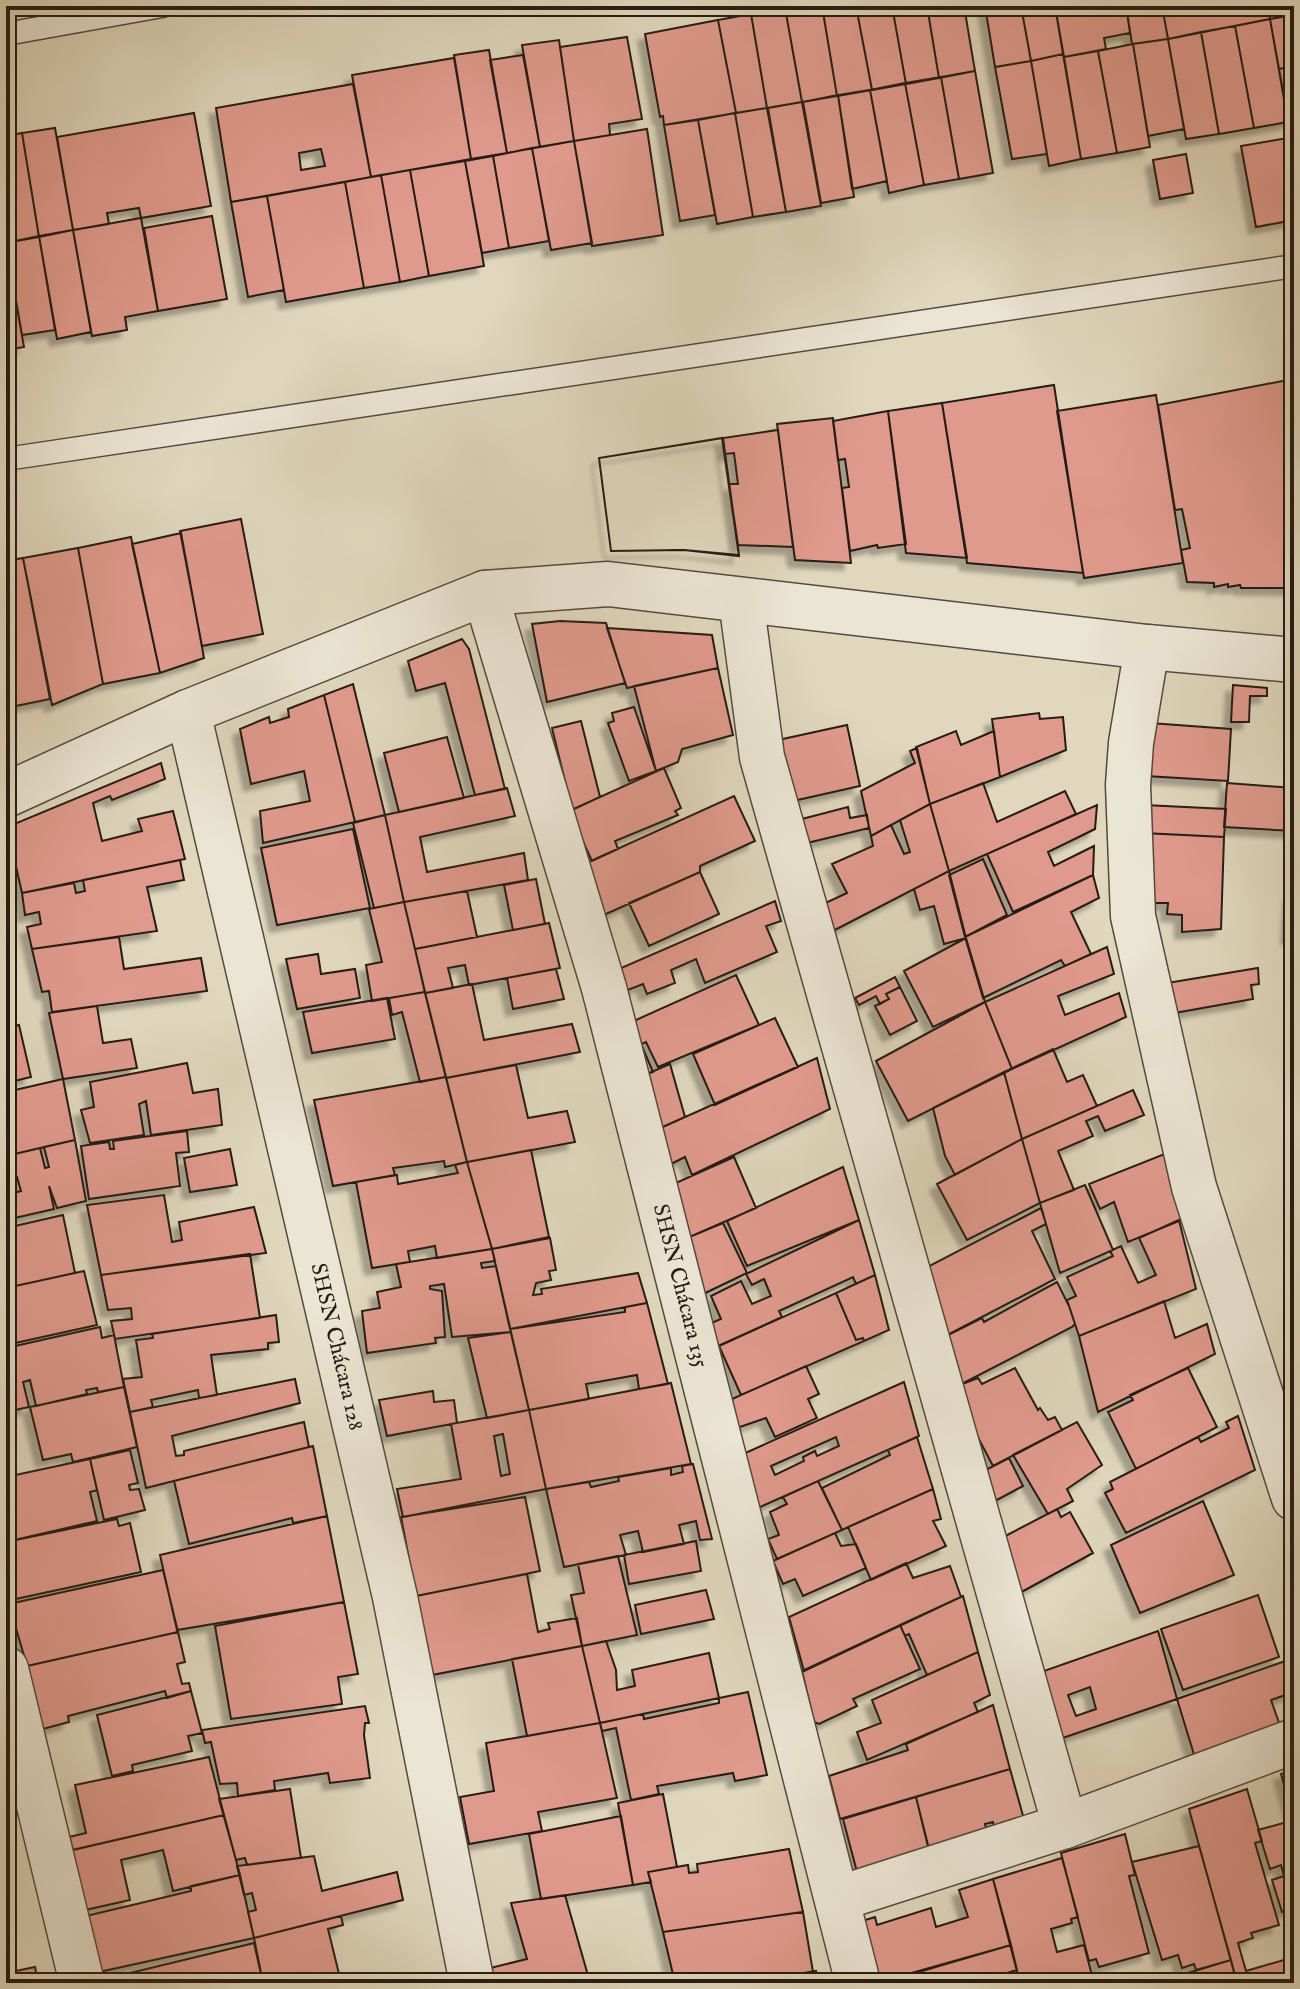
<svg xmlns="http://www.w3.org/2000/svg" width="1300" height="1989" font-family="'IM FELL English',serif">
<defs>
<filter id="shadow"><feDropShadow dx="-7" dy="7" stdDeviation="2" flood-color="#0004"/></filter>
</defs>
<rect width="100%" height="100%" fill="#e0d7bd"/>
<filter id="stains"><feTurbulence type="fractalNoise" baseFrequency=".0025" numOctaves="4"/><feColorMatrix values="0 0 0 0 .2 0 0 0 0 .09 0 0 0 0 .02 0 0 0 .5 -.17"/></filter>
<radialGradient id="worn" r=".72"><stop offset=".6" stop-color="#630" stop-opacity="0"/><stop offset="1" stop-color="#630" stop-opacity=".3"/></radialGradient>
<path fill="#e09a8d" stroke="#261b13" stroke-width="2" fill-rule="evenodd" filter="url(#shadow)" d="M799,6H822L837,96L802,102L785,8Z
M822,6H856L872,90L837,96Z
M856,6H892L906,84L872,90Z
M892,6H927L939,78L906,84Z
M927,6H964L975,71L939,78Z
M985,6H1021L1031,61L995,67Z
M1021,6H1055L1063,54L1031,61Z
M1055,6H1126L1130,33L1104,38L1106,49L1064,57Z
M1126,6H1162L1168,39L1132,44Z
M1162,6H1268L1270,19L1168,39Z
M1268,6H1294V15L1270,19Z
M785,8L802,102L767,108L751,14Z
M751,14L767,108L736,113L718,20Z
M1294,15V66L1279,69L1270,19Z
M1270,19L1288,122L1254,128L1235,26Z
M718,20L736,113L664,125L663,116L660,117L645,34Z
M1235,26L1254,128L1219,134L1201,32Z
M1201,32L1219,134L1186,139L1168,39Z
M627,37L642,119L609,124L610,135L574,141L560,47Z
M1168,39L1184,129L1148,136L1133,44Z
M559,40L574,141L540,147L522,45Z
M1133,44L1150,147L1117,153L1098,51Z
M489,50L507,153L471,159L454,55Z
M1098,51L1117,153L1081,159L1064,57Z
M1063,54L1081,159L1049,166L1031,61Z
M523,55L540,147L507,153L490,60Z
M454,58L471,159L371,177L352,75Z
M1031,61L1047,154L1012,159L995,67Z
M1294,66V119L1288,120L1279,69Z
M975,71L993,173L959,179L941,77Z
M941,77L959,179L924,185L905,83Z
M905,83L924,185L889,193L870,90Z
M353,84L371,177L231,202L216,108ZM321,149L325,166L301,170L299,153Z
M870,90L887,181L852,189L838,95Z
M838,95L854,197L821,203L803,102Z
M802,102L821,206L786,212L768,108Z
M767,108L786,212L753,217L735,113Z
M194,113L211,206L141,218L139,208L107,213L109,224L73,230L57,137Z
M735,113L753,217L717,224L698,120Z
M698,120L715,215L680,221L664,125Z
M55,128L73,230L39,237L22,133Z
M647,129L663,235L592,246L574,141Z
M22,133L39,237L6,243V136Z
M1288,138L1292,139L1294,149V220L1256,227L1241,146Z
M574,141L592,243L551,250L532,148Z
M532,148L549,241L509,248L493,156Z
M1186,154L1193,193L1160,199L1153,160Z
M493,156L509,248L482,253L465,161Z
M465,161L484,266L429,276L410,170Z
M410,170L429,276L400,282L381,175Z
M381,175L400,282L364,288L345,182Z
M345,182L364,288L286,302L267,196Z
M267,196L284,290L248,297L231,202Z
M212,216L227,299L158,311L144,228Z
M141,218L158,311L125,317L127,330L92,336L73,230Z
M73,230L91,332L57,339L39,236Z
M39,236L55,330L22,335L6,243Z
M6,246L24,347L6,350Z
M1293,379L1294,588H1241L1240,585L1228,587V584L1214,587V583L1187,582L1181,550L1190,548L1182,509L1175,510L1158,405Z
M1054,385L1083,573L967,563L942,403Z
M1156,395L1183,563L1084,578L1057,411Z
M942,403L967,558L906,553L888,411Z
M888,411L906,544L878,548L877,545L850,551L842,488L849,487L845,459L838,460L833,421Z
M833,418L851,563L795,560L777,424Z
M778,430L793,547L738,545L729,484H738L734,453L725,454L723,438Z
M722,438L739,556L684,550L611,551L599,458Z
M723,438L739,555L684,550L611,551L599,458Z
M241,519L263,634L202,646L180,531Z
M181,533L204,658L160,673L132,544Z
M131,537L160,673L103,684L78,548Z
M78,548L103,684L52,705L23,558Z
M23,558L50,699L6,708V561Z
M560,621L606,623L625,683L547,702L532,624Z
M607,628L712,635L718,668L627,688Z
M462,639L469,649L505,789L475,795L445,683L416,691L408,661Z
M718,668L733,735L682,749L678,762L656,771L634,686Z
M353,684L385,815L355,822L324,695Z
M1233,685L1267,688V696H1250L1249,722H1231Z
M324,695L355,822L263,843L260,811L310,801L304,771L251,784L240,729L269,717L270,723L289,717L288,709Z
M634,707L656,771L629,781L608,723L614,721L612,713Z
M1039,713L1040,719L1063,717L1066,750L1000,777L992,719Z
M581,721L600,797L572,810L552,728Z
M1150,723L1231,729L1228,781L1146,776Z
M847,725L860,786L793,801L778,740Z
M956,731L961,745L994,731L1000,777L930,804L916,747Z
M447,737L464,798L399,812L384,753Z
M917,748L930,804L871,836L861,791L915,763L910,751Z
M161,763L165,779L112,800L110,796L93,803L102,841L142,831L138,819L173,811L185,859L22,893L7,827Z
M664,768L681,808L675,811L678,815L615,841L618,849L592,861L569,811Z
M983,783L997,822L1065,791L1076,814L949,871L930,804Z
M1227,783L1294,788V831L1224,827Z
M507,788L515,816L420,837L427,872L524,853L528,880L404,902L385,815Z
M734,796L755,841L700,866V872L597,918L584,864Z
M930,804L949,871L829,933L819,906L847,893L832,864L873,846L871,836L891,825L904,854L910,852L900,820Z
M1097,805L1095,829L1048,852L1054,866L1094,846L1093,875L1013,912L987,854Z
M1144,805L1226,809L1224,837L1143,833Z
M848,807L850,818L867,815L869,828L803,844L798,820Z
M385,815L404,902L374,908L353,823Z
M353,829L370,908L277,925L261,848Z
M1143,833L1224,837L1221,929L1182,932V915L1167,914L1168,903H1144Z
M983,859L1007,915L965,937L949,875Z
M180,860L184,880L147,887L157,931L32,949L27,927L41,924L39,912L25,915L22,893L74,883L76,893L85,891L83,880Z
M949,871L966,938L944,944L934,906L920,910L914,889Z
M700,872L719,914L649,946L629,903Z
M1093,875L1099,898L1071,912L1091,954L1065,966L1061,960L983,998L965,937Z
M536,879L545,924L513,930L504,885Z
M467,891L477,937L415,949L404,902Z
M1291,895H1294V936L1288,937Z
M775,901L781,921L766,926L777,952L705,983L696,959L671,970L675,983L647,994L643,984L620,993L612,972Z
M404,902L425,992L372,1001L366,965L382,962L369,909Z
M549,923L560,968L469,985L465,965L448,968L453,988L425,993L415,949Z
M119,937L124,969L201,958L207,991L52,1012L49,991L42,992L32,949Z
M966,938L985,1002L933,1027L904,971Z
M1107,947L1114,974L1058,996L1065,1015L1119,993L1126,1017L1012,1069L985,1002Z
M318,954L321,974L355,969L360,998L297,1009L286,959Z
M1258,968L1259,984L1251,985L1253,999L1169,1014L1161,984Z
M556,969L564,999L513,1009L507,978Z
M736,975L759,1025L658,1067L646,1042L641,1044L653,1072L642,1076L627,1024Z
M895,977L900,987L886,994L889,999L880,1004L876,996L859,1005L855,998Z
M472,984L484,1040L572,1024L580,1052L446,1078L425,993Z
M900,987L917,1021L890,1035L875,1006L889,999L886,994Z
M425,992L446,1077L420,1082L402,1012L392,1015L389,998Z
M387,998L395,1039L312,1053L303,1012Z
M985,1002L1012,1069L908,1121L876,1061Z
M97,1006L103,1043L131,1039L137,1068L63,1079L49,1013Z
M775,1018L798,1067L715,1105L693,1054Z
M19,1025L31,1077L6,1083V1028Z
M1053,1049L1067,1082L1083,1075L1097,1106L1022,1139L1004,1072Z
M817,1058L830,1109L692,1175L685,1157L665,1167L656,1130Z
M187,1063L193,1093L218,1089L222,1125L151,1135L146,1101L139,1104L144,1135L90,1143L81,1110L94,1107L90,1082Z
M670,1064L685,1117L656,1130L642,1076Z
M516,1065L528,1118L567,1111L575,1142L467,1162L446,1078Z
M1004,1072L1022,1139L955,1175L945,1156L933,1108Z
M446,1077L467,1162L445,1167L444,1161L393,1168L395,1175L333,1186L314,1100Z
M63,1079L75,1140L6,1156V1092Z
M1133,1090L1144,1115L1105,1131L1098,1116L1086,1121L1093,1136L1058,1151L1074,1190L1040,1203L1022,1139Z
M187,1131L189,1152L176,1153L180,1186L89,1199L81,1146L109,1142L110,1149H114L113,1141Z
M1022,1139L1040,1203L967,1240L937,1184Z
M75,1140L86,1201L57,1208L49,1186L54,1209L6,1220V1195L21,1191L17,1177L6,1180V1156L40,1148L45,1168L49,1167L44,1147Z
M230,1149L237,1185L190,1192L184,1158Z
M531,1150L549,1237L492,1249L467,1162Z
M1172,1151L1189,1217L1128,1242L1114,1202L1100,1209L1089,1184Z
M734,1157L756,1208L685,1239L669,1186Z
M467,1162L492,1249L437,1258L435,1246L408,1251L410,1262L372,1268L356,1182L397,1175L398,1184L458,1173L455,1165Z
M843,1167L859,1220L747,1266L727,1221Z
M1085,1185L1113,1250L1060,1273L1040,1203Z
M164,1195L172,1242L182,1240L179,1222L254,1207L266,1253L101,1275L87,1205Z
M1041,1208L1046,1224L1032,1231L1055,1279L934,1342L916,1273Z
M63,1215L75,1273L6,1288V1228Z
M859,1220L875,1275L856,1284L853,1277L779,1311L782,1317L716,1347L709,1324L721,1319L711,1296L741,1281L752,1304L771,1296L764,1279L752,1285L746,1274Z
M1179,1220L1196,1289L1079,1336L1067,1300L1076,1296L1067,1277L1113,1256L1110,1251L1121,1246L1138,1283L1156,1275L1139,1238Z
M723,1223L747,1273L699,1296L682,1240Z
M550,1238L556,1270L549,1271L551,1280L536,1283L533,1295L542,1294L541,1289L638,1273L647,1303L510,1329L492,1249Z
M492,1249L495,1261L481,1263L482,1268L496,1266L511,1332L452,1337L444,1284L430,1286V1289L442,1291L445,1337L435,1338L436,1343L367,1353L362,1311L380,1308L377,1292L401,1287L396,1264Z
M250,1254L260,1318L115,1339L111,1321L132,1319L131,1308L108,1310L101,1275Z
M84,1271L97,1325L6,1345V1288Z
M875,1275L889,1330L864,1341L863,1338L856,1340L836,1293Z
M1057,1282L1069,1306L1075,1324L1072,1327L948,1391L934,1342L982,1318L984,1322Z
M836,1293L856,1340L863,1338L864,1341L741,1395L719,1346Z
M1164,1301L1175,1338L1207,1324L1215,1354L1098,1412L1079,1336Z
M647,1303L668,1384L639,1389L637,1375L586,1384L589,1399L529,1410L510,1329L625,1312V1307Z
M276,1315L279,1342L268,1343V1349L211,1355L217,1395L199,1398L198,1390L151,1400L153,1407L130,1412L123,1379L142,1377L136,1340L153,1338L152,1334Z
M100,1327L102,1338L114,1335L124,1387L98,1392L97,1388L86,1390L87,1394L36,1406L30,1380L23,1382L29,1407L6,1412V1348Z
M511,1332L529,1410L487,1418L468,1338Z
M806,1366L819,1394L808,1399L817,1418L775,1437L766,1418L737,1428L732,1399Z
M1015,1368L1038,1410L1040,1408L1048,1420L1055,1417L1062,1430L993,1466L952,1388L978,1378L982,1384Z
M1188,1368L1217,1427L1136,1469L1108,1412L1133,1400L1130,1395Z
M295,1379L300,1403L172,1436L176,1456L184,1455V1451L304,1422L309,1447L146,1488L130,1412Z
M904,1382L919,1436L758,1508L743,1454ZM836,1437L839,1446L817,1456L815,1451L803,1457L804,1461L775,1475L771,1466Z
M671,1383L691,1464L546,1489L529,1410Z
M124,1387L137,1447L73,1462L71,1454L43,1460L30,1407Z
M433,1391L434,1402L454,1400L457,1423L387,1436L379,1400Z
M529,1410L546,1489L403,1517L397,1489L461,1479L451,1424ZM503,1434L510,1474L501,1476L494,1436Z
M1238,1416L1255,1470L1126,1533L1105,1493L1113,1489L1110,1482L1198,1437L1201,1442L1229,1428L1226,1422Z
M1077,1422L1102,1465L1067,1489L1073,1501L1048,1514L1013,1455Z
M917,1437L933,1489L842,1530L822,1488L890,1455L888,1450Z
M313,1446L327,1516L293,1523L292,1518L189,1544L174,1481Z
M130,1450L138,1483L129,1485L130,1490L139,1489L145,1510L104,1520L90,1459Z
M1009,1458L1023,1486L980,1509L972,1477Z
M90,1459L97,1490L90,1492L97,1521L6,1542V1477Z
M693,1464L712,1539L700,1540L696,1521L679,1525L684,1544L643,1552L638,1531L620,1535L626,1555L564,1567L546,1489L589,1482L591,1487L619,1481L618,1477L671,1468V1475L683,1472L682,1466Z
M818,1481L842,1530L777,1559L768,1539L779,1535L770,1512L787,1504L783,1497Z
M933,1489L941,1519L933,1521L946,1546L871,1580L848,1527Z
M525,1497L540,1571L416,1596L401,1517Z
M1203,1501L1234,1575L1140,1613L1111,1545Z
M1057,1509L1061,1517L1070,1512L1093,1553L1005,1601L990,1544Z
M327,1516L344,1602L177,1630L160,1555Z
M117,1519L119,1526L130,1523L141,1572L11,1600L6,1580V1542Z
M835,1533L841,1546L856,1544L866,1568L803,1596L795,1579L783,1584L773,1561Z
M696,1541L701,1571L629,1584L624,1555Z
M618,1556L637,1635L582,1646L571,1595L584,1593L578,1564Z
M906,1563L913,1578L950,1566L961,1597L804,1671L789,1617Z
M163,1570L178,1632L27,1666L9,1604Z
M527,1574L538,1632L550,1629L548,1623L577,1618L582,1646L432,1675L416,1596Z
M706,1590L714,1619L641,1634L635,1605Z
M1258,1595L1279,1657L1183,1690L1161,1629Z
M963,1596L978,1652L927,1675L909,1634L905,1636L900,1625Z
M344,1602L358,1674L338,1677L342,1704L231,1719L215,1626Z
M900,1625L920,1669L853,1699L857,1706L819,1724L814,1722L802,1671Z
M1158,1631L1177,1699L1045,1744L1021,1679ZM1090,1687L1096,1709L1076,1716L1068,1695Z
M178,1632L185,1662L177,1664L182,1684L189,1683L191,1691L167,1698L165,1691L68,1716L69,1722L39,1730L27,1666Z
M606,1641L616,1670L617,1690L635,1686L632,1670L709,1653L719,1698L600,1723L582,1646Z
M582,1646L600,1723L527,1736L512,1659Z
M978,1652L990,1695L974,1703L978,1712L867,1760L857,1732L881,1723L872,1700Z
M1294,1658V1692L1271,1700L1283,1734L1196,1761L1177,1699Z
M191,1691L202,1733L188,1736L192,1751L132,1765L133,1771L112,1776L97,1715Z
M748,1692L767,1775L735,1781L733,1773L657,1786L659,1794L631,1800L616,1728L602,1731L600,1723L643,1714L644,1719L719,1703V1698Z
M993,1705L1010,1769L840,1819L829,1776L908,1750L906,1744Z
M365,1706L369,1723H365L364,1735L370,1778L330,1783L328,1773L274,1781L275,1790L238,1796L237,1783L220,1784L211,1742L205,1743L202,1730Z
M600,1723L617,1798L538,1812L542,1831L469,1844L460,1797L494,1791L486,1743Z
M209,1757L224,1815L73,1850L69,1837L86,1833L75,1785Z
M1010,1769L1027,1830L996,1838L993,1822L985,1824L989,1840L929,1849L916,1797Z
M1294,1770V1813H1292L1281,1774Z
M290,1789L301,1858L247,1865L245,1858L236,1860L219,1799Z
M1247,1789L1262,1841L1255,1843L1279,1925L1251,1933L1253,1938L1238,1943L1246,1971L1294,1957V1973L1269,1983H1237L1189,1809Z
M663,1794L677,1867L648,1872L651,1882L633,1885L618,1803Z
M916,1797L930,1855L857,1872L843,1819Z
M224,1815L240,1875L173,1891L163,1850L121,1860L130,1900L85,1910L72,1850Z
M621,1816L633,1885L541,1899L529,1834Z
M1294,1820V1908L1282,1912L1272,1880L1284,1876L1281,1865L1270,1869L1258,1830Z
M1125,1834L1135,1875L1129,1876L1149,1953L1099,1967L1096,1959L1089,1961L1061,1853Z
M1199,1846L1231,1960L1196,1970L1194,1964L1182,1968L1178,1955L1162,1960L1132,1862Z
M789,1849L803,1912L663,1932L648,1872L688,1865L689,1873L698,1872L697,1864Z
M314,1856L322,1891L397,1872L403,1900L254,1938L248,1912L256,1910L252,1893L244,1895L237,1866Z
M1062,1858L1078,1917L1071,1919L1072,1923L1051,1929L1057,1952L1084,1945L1094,1983H1046L1045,1976L1032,1979L1033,1983H1020L993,1879Z
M240,1875L254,1938L99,1972L82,1917L191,1891V1886Z
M993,1879L1011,1945L876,1983L859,1922L875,1917L877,1925L931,1908L936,1927L968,1917L959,1890Z
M565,1895L589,1979L587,1983H485L482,1970L527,1959L511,1903Z
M803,1912L813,1972L722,1983H700L698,1977L675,1983L663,1932Z
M341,1916L343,1925L328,1929L341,1982L263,1983L254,1938Z
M254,1943L263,1983H102L101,1980Z
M1011,1945L1017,1970L1007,1973L1010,1983H881Z
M1231,1960L1237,1983H1166L1165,1980Z
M35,1967L38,1983H6V1973Z
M816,1971L819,1983H768L767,1979Z"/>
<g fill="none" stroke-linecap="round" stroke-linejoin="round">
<g stroke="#544a3e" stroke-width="25">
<path id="lane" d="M6,34L162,6
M6,459L1294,266"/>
</g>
<g stroke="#544a3e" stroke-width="47">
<g id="street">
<path id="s1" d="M485,593L604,988L858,1983"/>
<path d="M741,600L762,757L1065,1826"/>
<path d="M1147,647L1131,743L1128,785L1133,916L1194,1187L1294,1498"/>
<path id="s2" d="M188,712L395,1597L472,1983"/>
<path d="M6,795L188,712L485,593L608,584L1147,647L1294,660"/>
<path d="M6,1669L82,1983"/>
<path d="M837,1899L1065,1826L1294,1741"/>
</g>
</g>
<use href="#lane" stroke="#ebe5d4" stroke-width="22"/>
<use href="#street" stroke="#ebe5d4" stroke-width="44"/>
</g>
<g text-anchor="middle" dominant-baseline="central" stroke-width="7" stroke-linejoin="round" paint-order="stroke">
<g font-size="22" fill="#261b13" stroke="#ebe5d4">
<text stroke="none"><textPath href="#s1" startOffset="720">SHSN Chácara 135</textPath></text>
<text stroke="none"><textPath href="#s2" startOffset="652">SHSN Chácara 128</textPath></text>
</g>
</g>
<rect width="1300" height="1989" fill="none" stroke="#e0d7bd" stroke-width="32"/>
<rect x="8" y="8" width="1284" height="1973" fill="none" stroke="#261b13" stroke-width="4"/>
<rect x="16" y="16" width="1268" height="1957" fill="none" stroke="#261b13" stroke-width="2"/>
<rect width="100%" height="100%" filter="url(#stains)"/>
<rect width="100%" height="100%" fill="url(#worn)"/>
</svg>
